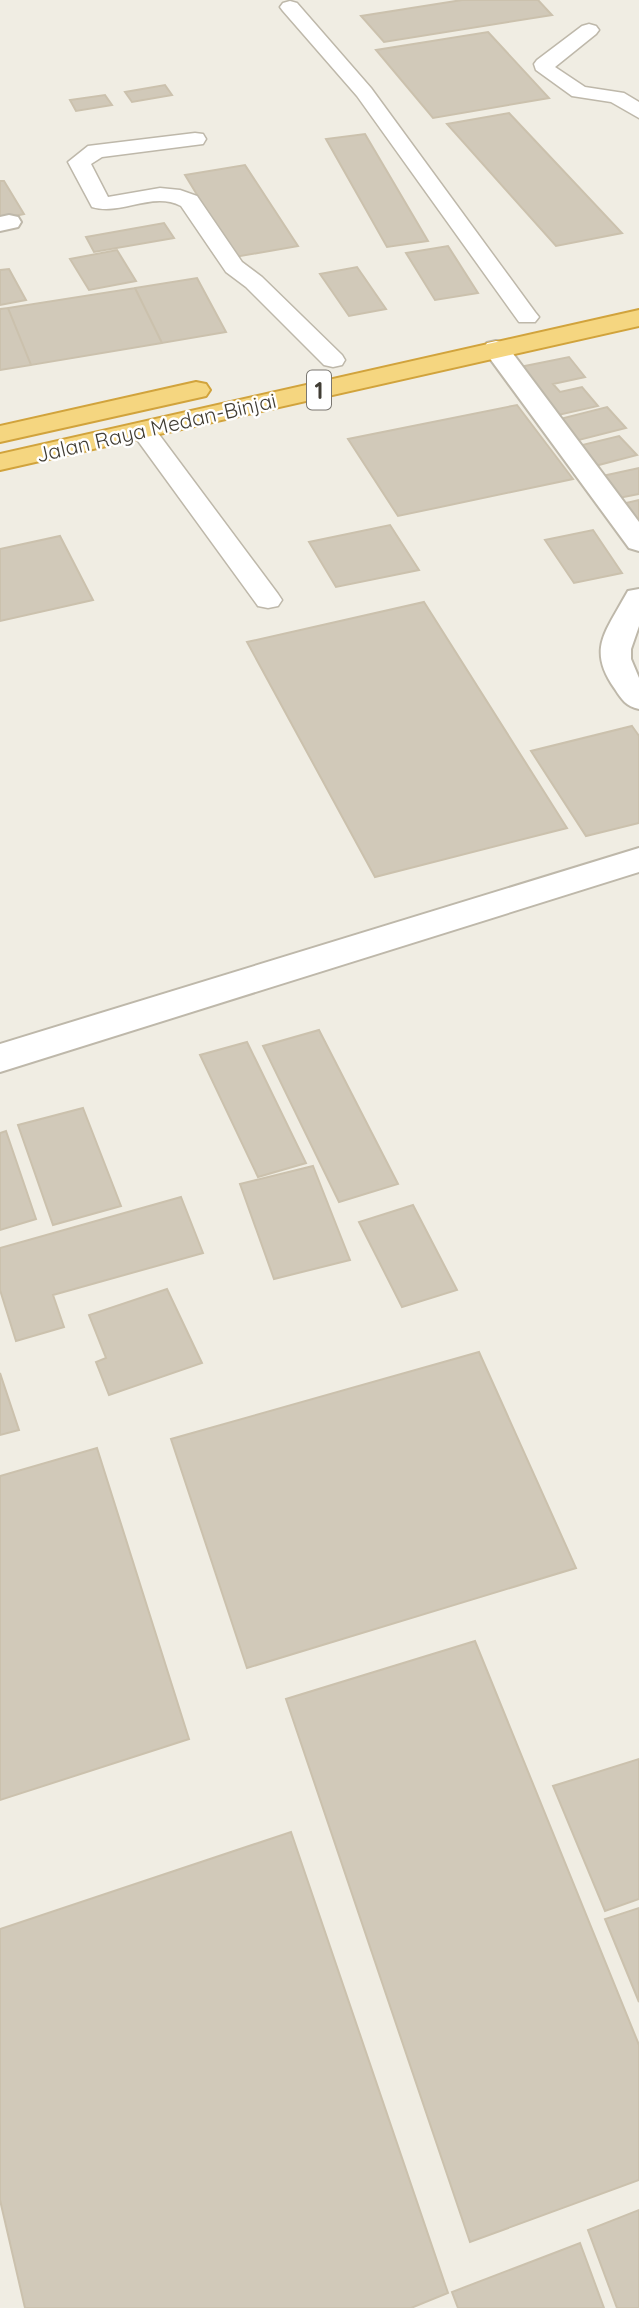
<svg xmlns="http://www.w3.org/2000/svg" width="639" height="2308" font-family="Quicksand,sans-serif">
<rect width="100%" height="100%" fill="#f0ede3"/>
<path fill="#d1c9b9" stroke="#cbc1ad" stroke-width="2" d="M462,0H538L552,15L384,42L361,16Z
M488,32L549,98L433,118L376,50Z
M165,85L172,95L132,102L125,92Z
M105,95L112,105L76,111L70,100Z
M509,113L622,233L556,246L447,124Z
M365,134L428,241L387,247L326,139Z
M245,165L298,246L235,257L185,175Z
M0,181H4L24,214L0,219Z
M164,223L174,238L94,252L86,237Z
M448,246L478,293L435,300L406,253Z
M117,250L136,281L89,290L70,259Z
M357,267L386,309L349,316L320,274Z
M9,269L26,300L0,305V270Z
M197,278L226,332L162,343L135,288Z
M135,288L162,343L31,365L8,308Z
M8,308L31,365L0,370V309Z
M569,357L585,377L553,384L560,392L582,387L598,406L554,416L515,368Z
M517,405L573,479L398,516L348,439Z
M607,407L626,428L571,442L552,421Z
M619,436L637,455L591,467L574,447Z
M639,468V494L614,499L598,477Z
M639,500V531L617,505Z
M390,525L419,570L336,587L309,542Z
M593,530L622,573L574,583L545,540Z
M60,536L93,600L0,621V549Z
M424,602L567,828L375,877L247,642Z
M632,726L639,736V823L586,836L531,751Z
M319,1030L398,1184L339,1202L263,1046Z
M247,1042L306,1163L258,1177L200,1055Z
M83,1108L121,1206L53,1225L18,1125Z
M6,1131L36,1219L0,1230V1133Z
M313,1166L350,1260L274,1279L240,1184Z
M181,1197L203,1253L53,1295L64,1327L16,1341L0,1290V1248Z
M413,1205L457,1290L402,1307L359,1222Z
M167,1289L202,1363L109,1395L96,1362L106,1358L89,1315Z
M479,1352L576,1568L247,1668L171,1439Z
M0,1373L19,1430L0,1435Z
M97,1448L189,1739L0,1800V1476Z
M475,1641L639,2045V2180L470,2242L286,1699Z
M639,1759V1899L605,1911L553,1786Z
M291,1832L448,2293L411,2308H25L0,2200V1929Z
M639,1908V2002L605,1919Z
M639,2210V2308H617L588,2230Z
M580,2243L604,2308H458L452,2292Z"/>
<g fill="none" stroke-linecap="round" stroke-linejoin="round">
<g stroke="#beb8aa" stroke-width="3">
<path id="service" d="M290,1L297,3L371,88L535,312L539,317L535,322H519L357,96L283,11L280,7L283,3Z
M589,24L596,26L599,30L596,34L555,67L585,87L624,93L639,102V118L611,102L572,96L536,70L534,64L537,60L582,26Z
M195,133L203,134L206,139L203,144L102,157L91,164L108,197L160,188L180,190L197,196L242,262L262,277L342,355L345,360L342,365L333,367L324,365L246,287L226,272L181,206C152,191 121,216 92,207L68,162L88,146L96,145Z
M143,422L152,425L278,594L282,600L278,606L268,608L258,606L130,430L134,425Z"/>
</g>
<g stroke="#beb8aa" stroke-width="4">
<path id="minor" d="M9,215L18,217L21,222L18,227L0,231V217Z
M496,341L505,343L639,522V551L629,548L483,349L487,343Z
M639,589V626L631,649V659L639,678V709C626,706 622,700 615,689C588,651 604,634 624,598L628,591Z
M639,848V872L0,1072V1044Z"/>
</g>
<g stroke="#d1a33c" stroke-width="4">
<path id="trunk" d="M639,310V326L0,470V454Z
M196,382L206,384L210,390L206,396L0,442V426Z"/>
</g>
<use href="#service" fill="#fff" fill-rule="evenodd"/>
<use href="#minor" fill="#fff" fill-rule="evenodd"/>
<use href="#trunk" fill="#f5d680" fill-rule="evenodd"/>
</g>
<g text-anchor="middle" dominant-baseline="central" stroke-width="5" stroke-linejoin="round" paint-order="stroke">
<g font-size="21" fill="#413d34" stroke="#fff">
<text transform="translate(156 427) rotate(-13)">Jalan Raya Medan-Binjai</text>
</g>
<rect fill="#fff" stroke="#7a7771" stroke-width="2" x="307" y="370.5" width="24" height="39" rx="5"/>
<g font-size="23" font-weight="bold" fill="#413d34">
<text x="319" y="390">1</text>
</g>
</g>
</svg>
